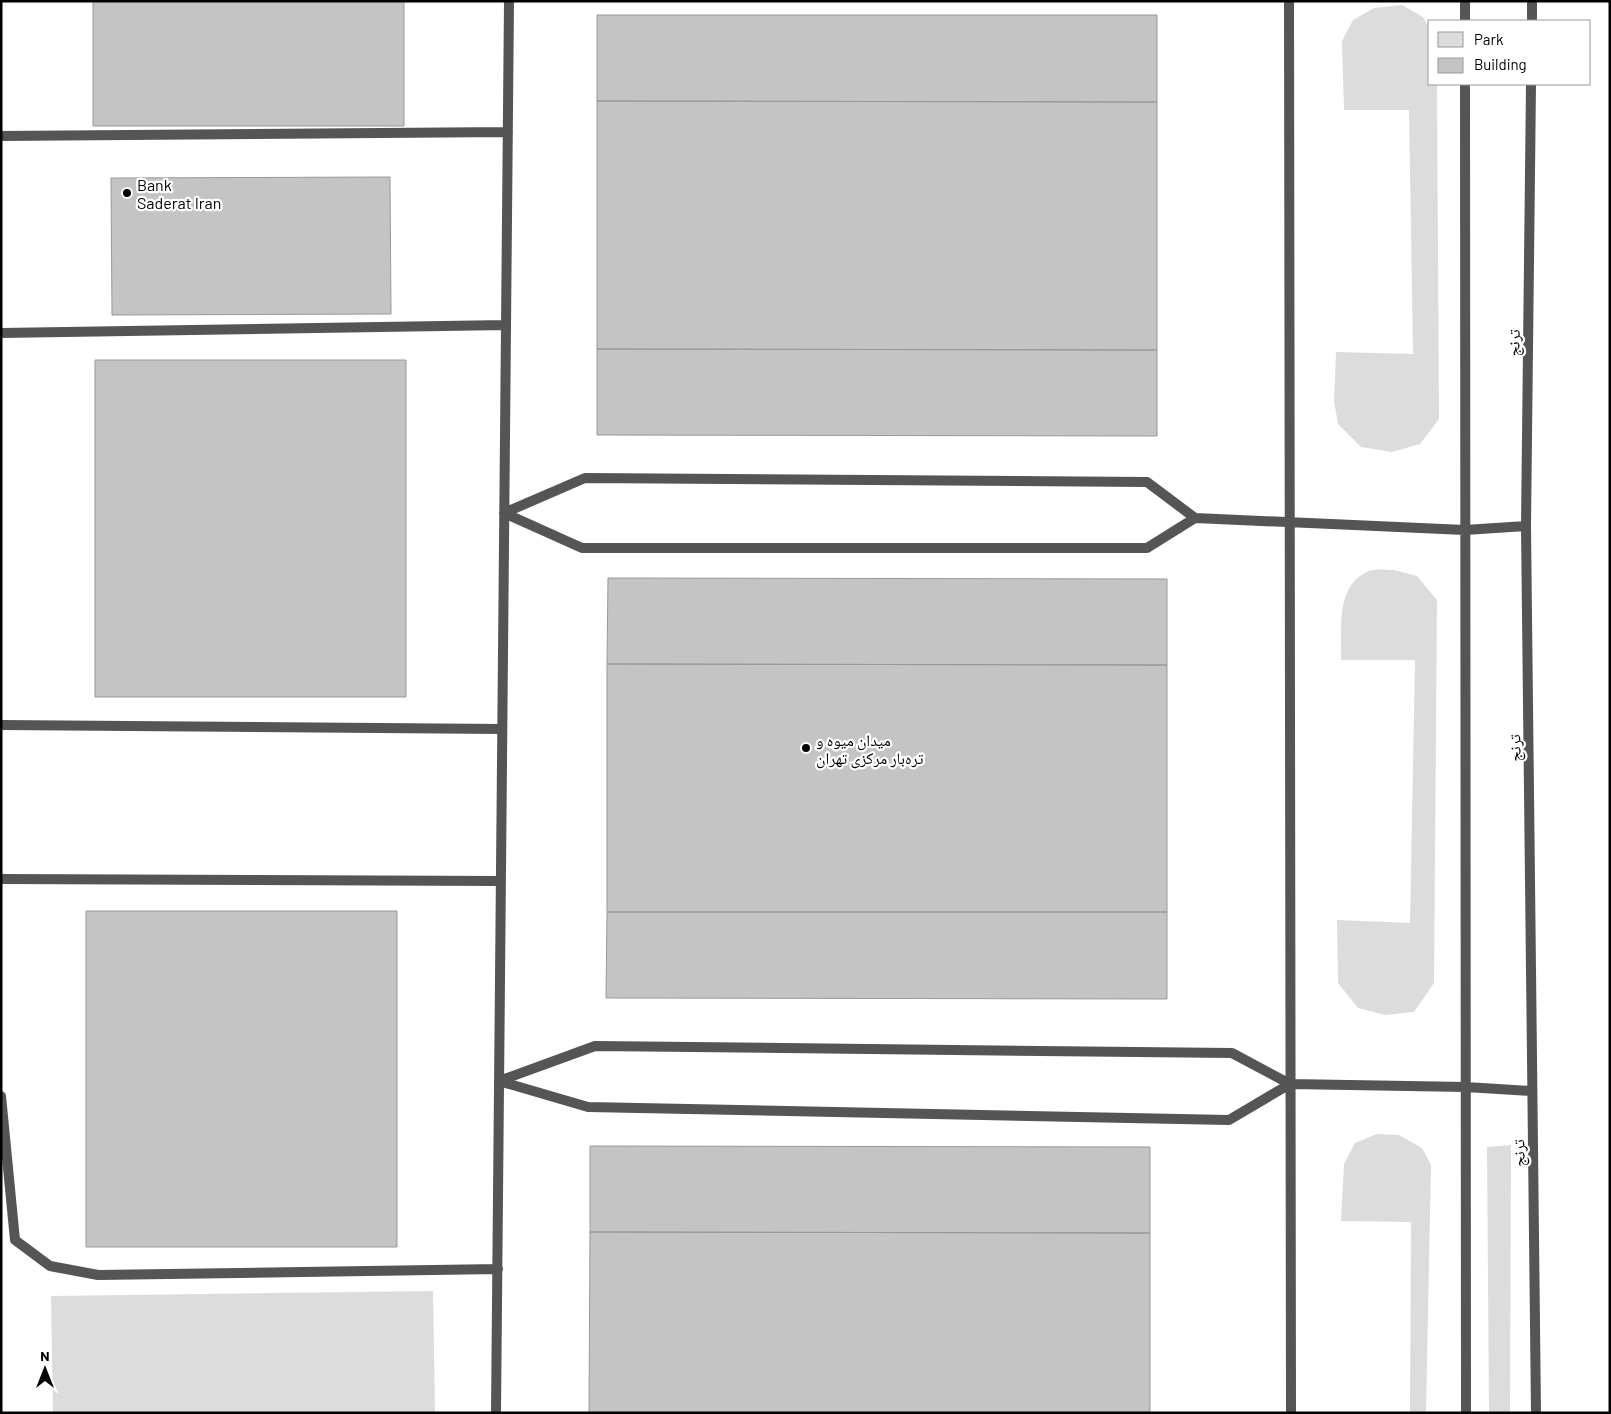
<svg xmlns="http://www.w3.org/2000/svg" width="1611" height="1414" font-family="Barlow,'Noto Naskh Arabic',sans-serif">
<rect width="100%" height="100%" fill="#fff"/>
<path fill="#dcdcdc" d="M1402,5L1423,17L1430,30V84H1437L1439,419L1420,444L1392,452L1361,447L1338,424L1334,401L1336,352L1413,354L1409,110H1344L1342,41L1353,20L1374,8Z
M1394,570L1417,576L1437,600L1434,983L1414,1012L1385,1015L1358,1008L1338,983L1337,920L1410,923L1415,660H1341C1342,631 1335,586 1367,572C1374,568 1386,570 1394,570Z
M1377,1134L1399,1135L1422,1148L1431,1165L1426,1413H1410L1411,1222L1341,1221L1344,1164L1355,1143Z
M1511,1145L1510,1413H1489L1487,1147Z
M433,1291L435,1413H53L51,1296Z"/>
<path fill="#c4c4c4" stroke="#999" d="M93,1H404V126H93Z
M597,15H1157V102L597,101Z
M597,101L1157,102V350L597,349Z
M390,177L391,314L112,315L111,178Z
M597,349L1157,350V436L597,435Z
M95,360H406V697H95Z
M608,578L1167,579V665L607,664Z
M607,664L1167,665V912H607Z
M86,911H397V1247H86Z
M607,912H1167V999L606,998Z
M590,1146L1150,1147V1233L590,1232Z
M590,1232L1150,1233V1413H589Z"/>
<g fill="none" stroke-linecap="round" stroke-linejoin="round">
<path stroke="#555" stroke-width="10" d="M1289,1L1291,1413
M1465,1V21
M1532,21V1
M1465,84L1466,1413
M1531,84L1526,526L1536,1413
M1,136L508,132
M1,333L506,325
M1195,518L1147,482L585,478L504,513L582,548H1147L1195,518L1465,530L1526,526
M1,725L502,729
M1,879L501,881
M499,1081L595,1046L1232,1053L1290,1084L1466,1087L1532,1091
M499,1081L588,1107L1229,1120L1290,1084
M1,1096L15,1240L50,1266L98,1275L498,1269
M496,1413L509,1"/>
</g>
<g fill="#000" stroke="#fff" stroke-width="2">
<circle cx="127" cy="193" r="5"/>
<circle cx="806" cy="748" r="5"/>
</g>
<g text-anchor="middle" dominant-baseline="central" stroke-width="4.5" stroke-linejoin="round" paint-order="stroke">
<g font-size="16" fill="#000" stroke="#fff" text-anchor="start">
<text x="137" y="184">Bank<tspan x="137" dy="18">Saderat Iran</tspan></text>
<text x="816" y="739">میدان میوه و<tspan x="816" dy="18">تره‌بار مرکزی تهران</tspan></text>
</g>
<g font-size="16" fill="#000" stroke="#fff">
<text transform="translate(1513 343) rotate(-89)">ترنج</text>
<text transform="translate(1514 748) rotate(-91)">ترنج</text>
<text transform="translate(1518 1153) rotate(-91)">ترنج</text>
</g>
</g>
<rect width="1611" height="1414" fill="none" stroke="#000000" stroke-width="5"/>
<rect x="1428" y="20" width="162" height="65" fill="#ffffff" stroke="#999999"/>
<rect x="1438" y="32" width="25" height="15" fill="#dcdcdc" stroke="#999999"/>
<text x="1474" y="45" font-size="15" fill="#000000">Park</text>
<rect x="1438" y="58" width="25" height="15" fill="#c4c4c4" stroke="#999999"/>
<text x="1474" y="70" font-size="15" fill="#000000">Building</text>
<g transform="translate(45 1369)" stroke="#ffffff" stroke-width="4" paint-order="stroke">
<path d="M0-4L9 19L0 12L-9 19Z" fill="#000000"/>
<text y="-8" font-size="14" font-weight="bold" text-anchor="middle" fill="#000000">N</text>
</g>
</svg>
